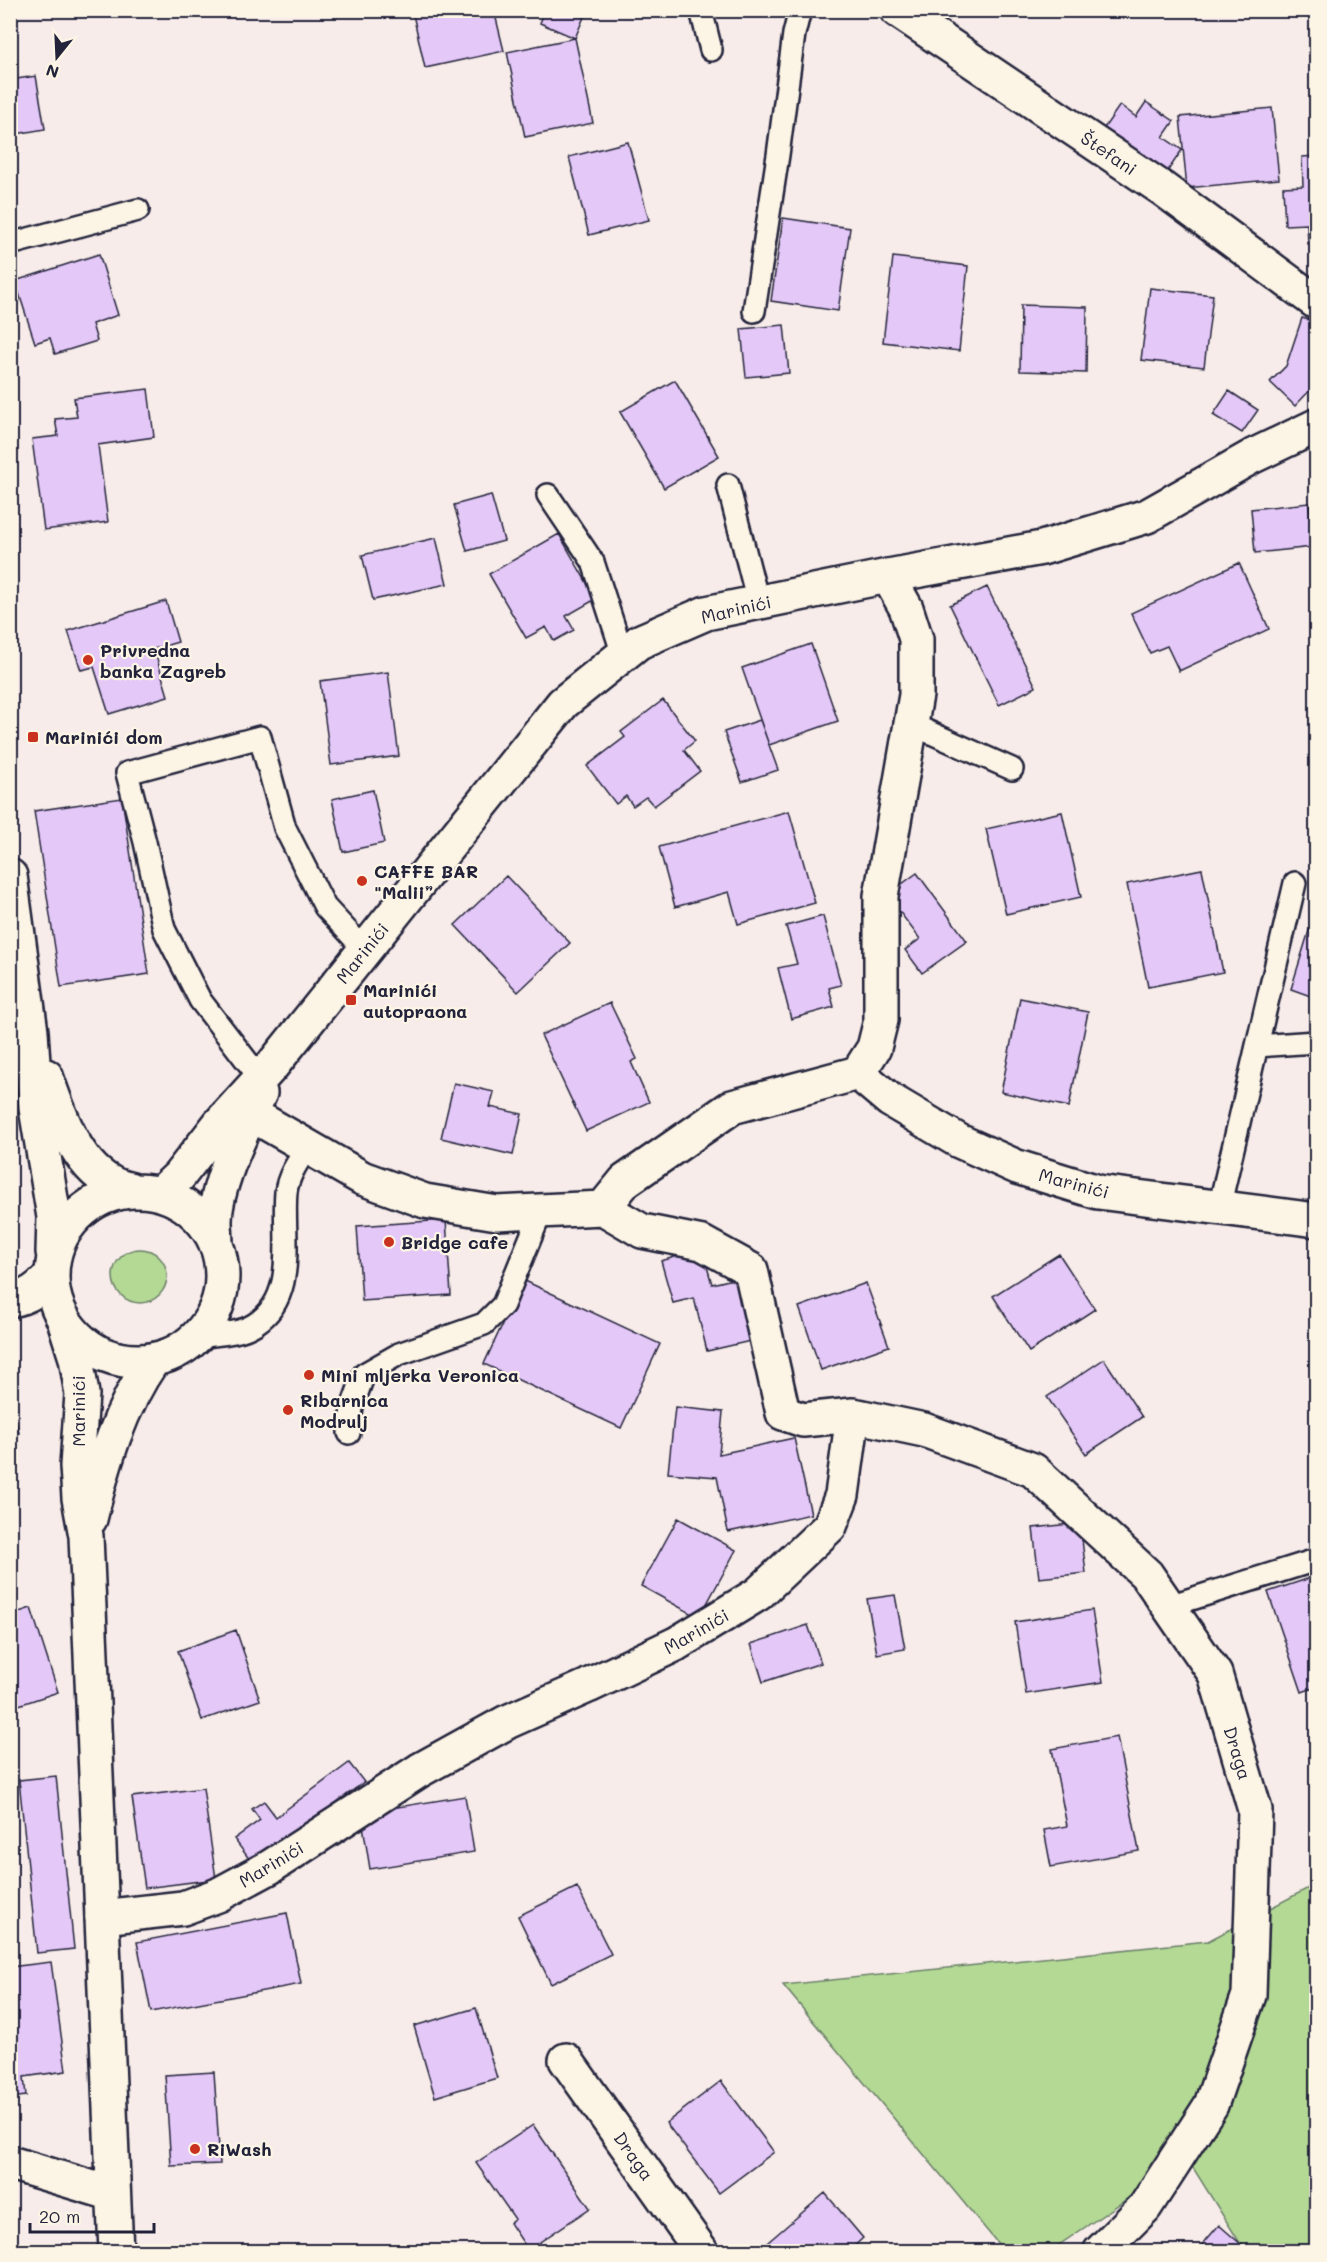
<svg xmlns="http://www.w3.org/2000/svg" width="1327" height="2262" font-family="Mali,sans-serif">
<rect width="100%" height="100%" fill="#f7ece9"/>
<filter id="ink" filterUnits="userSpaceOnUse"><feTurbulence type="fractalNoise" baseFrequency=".0167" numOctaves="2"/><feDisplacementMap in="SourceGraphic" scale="12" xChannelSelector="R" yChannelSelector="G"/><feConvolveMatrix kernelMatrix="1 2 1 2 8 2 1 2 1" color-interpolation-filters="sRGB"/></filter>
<g filter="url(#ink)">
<path fill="#b3d994" stroke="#6a7e68" stroke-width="1.5" d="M113 1276a27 27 0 1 1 54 0a27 27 0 1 1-54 0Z
M1316,1884V2251H1245L1187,2158L1050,2251H1004L783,1985L1208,1941Z"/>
<path fill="#e4c8f7" stroke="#22223b" stroke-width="1.5" d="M412,10H494L504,51L425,68Z
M545,10H587L575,38L540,23Z
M575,38L593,123L525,137L507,52Z
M36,76L45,129L10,135V80Z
M1146,102L1174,121L1163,137L1182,150L1165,175L1102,131L1120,105L1136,117Z
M1272,108L1279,179L1187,188L1180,117Z
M628,142L649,220L589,235L569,157Z
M1316,156V243L1308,244L1307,224L1285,225L1283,187L1303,186L1302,157Z
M783,218L850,228L838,311L771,301Z
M99,254L118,315L92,324L97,341L55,354L50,338L35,343L15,281Z
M893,257L968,266L959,351L883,342Z
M1150,288L1213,295L1204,367L1141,360Z
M1021,305L1087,307L1086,373L1020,371Z
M1302,318L1316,322V384L1295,406L1270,382L1286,366Z
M784,325L789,373L746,377L741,329Z
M675,380L719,456L664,488L620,412Z
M148,389L154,437L98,445L108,522L44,530L32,439L58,436L55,419L77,417L74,398Z
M1229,391L1258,410L1242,433L1213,415Z
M491,495L504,541L467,551L454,505Z
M1309,503L1313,547L1255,553L1251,509Z
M559,534L596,599L566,616L574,630L554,641L546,627L526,638L489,574Z
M436,538L447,584L373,600L362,555Z
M1239,563L1269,629L1179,671L1167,646L1150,653L1131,613Z
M987,587L1036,687L999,705L950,605Z
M166,601L178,642L154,649L168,696L109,714L94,667L81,670L68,631Z
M811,644L838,721L769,745L742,668Z
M388,672L399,756L331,765L320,681Z
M663,700L695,741L684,750L700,771L654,806L646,797L633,806L626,796L616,804L587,766L625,737L621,732Z
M760,720L778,770L742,782L724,732Z
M373,790L384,843L343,852L332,799Z
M122,798L149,974L61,987L34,811Z
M789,811L815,903L738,924L729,892L675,907L659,847Z
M1062,812L1081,897L1006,914L986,829Z
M1202,869L1223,972L1148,987L1127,884Z
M917,873L967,941L922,973L905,950L920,939L887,895Z
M506,876L570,943L518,992L455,925Z
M1316,908V998L1291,989Z
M823,916L841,985L829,988L834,1007L791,1019L778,968L797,964L786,926Z
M1020,998L1088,1012L1069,1107L1001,1092Z
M610,1003L637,1059L631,1062L649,1102L586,1131L541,1035Z
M454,1083L494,1092L490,1107L522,1114L513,1155L441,1138Z
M446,1220L451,1295L362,1301L357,1226Z
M702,1249L712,1284L741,1277L755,1340L707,1351L694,1298L673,1303L661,1261Z
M1059,1254L1095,1309L1029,1352L993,1296Z
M523,1280L660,1344L621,1428L484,1364Z
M866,1283L889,1346L821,1370L799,1307Z
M1104,1359L1142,1417L1086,1454L1047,1397Z
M10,1397L19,1433L10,1435Z
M675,1407L723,1412L719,1454L794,1438L811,1514L728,1532L717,1477L668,1473Z
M678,1518L736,1550L699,1618L641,1586Z
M1080,1523L1086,1573L1039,1578L1033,1528Z
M1316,1576V1687L1302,1692L1268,1592Z
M895,1595L905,1649L877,1654L867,1599Z
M31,1608L58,1692L10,1708V1615Z
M1092,1610L1103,1682L1026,1694L1015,1622Z
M808,1625L821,1663L763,1682L751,1644Z
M236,1630L260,1700L202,1720L178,1651Z
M1117,1737L1139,1851L1051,1867L1044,1830L1067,1826L1052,1749Z
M349,1763L364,1782L253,1864L234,1839L260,1820L252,1809L264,1801L276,1817Z
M56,1776L74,1949L37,1953L19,1780Z
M203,1788L216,1879L145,1888L132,1797Z
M465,1796L474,1852L370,1869L361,1813Z
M577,1887L611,1954L551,1984L518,1916Z
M287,1913L301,1984L151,2012L137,1942Z
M51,1962L66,2071L24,2077L26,2096L10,2098V2017H13L10,1967Z
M476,2008L497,2078L435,2097L414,2026Z
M214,2072L220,2164L171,2166L165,2075Z
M721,2081L774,2152L719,2193L666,2123Z
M533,2125L590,2208L528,2250L510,2223L515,2219L476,2163Z
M825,2193L863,2238L848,2252H764L761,2248Z
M1219,2225L1250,2252H1196Z"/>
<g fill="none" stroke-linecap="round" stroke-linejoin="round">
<g stroke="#22223b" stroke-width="26">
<path id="lane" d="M701,10L711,50
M10,244L138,210
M754,311L778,155L794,34L800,10
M728,485L758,602
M548,495L593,562L623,655
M911,724L1012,769
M1257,1046L1316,1042
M260,1078L200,1000L164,929L145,842L127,773L260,737L285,828L325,907L365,950
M1219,1208L1295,883
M196,1337C215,1334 238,1335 255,1324C299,1296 282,1235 286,1192C288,1175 299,1160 308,1146
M349,1433L352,1407L364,1374L399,1354L484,1324L503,1305L541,1212
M1169,1606L1316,1560"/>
</g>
<g stroke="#22223b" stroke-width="38">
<path id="street" d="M897,10L1163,189L1316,302
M858,1073L890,1100L959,1141L1017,1167L1098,1192L1316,1220
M251,1114L362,1178L425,1201L497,1213L603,1208L642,1231L702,1243L751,1270L783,1413L803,1420L853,1415L924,1430L1033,1470L1147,1575L1215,1674L1255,1810L1249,1995L1211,2105L1145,2207L1100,2252
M603,1208L625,1181L732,1107L858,1073L874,1048L881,1020V896L916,695V639L906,608L888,576
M10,1300C29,1297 39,1289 51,1275
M102,1917L183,1908L218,1895L270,1867L420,1770L507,1722L588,1686L676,1644L758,1594L830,1526L842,1495L853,1415
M566,2060L702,2252
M10,2163L113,2194"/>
</g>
<g stroke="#22223b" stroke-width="38">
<path id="secondary" d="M10,876L31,1032L36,1108L54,1217L53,1252
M46,1076C58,1111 75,1163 110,1182C116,1186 125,1188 132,1190
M52 1276a85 85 0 1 1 170 0a85 85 0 1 1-170 0Z
M160,1194L179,1176L221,1122L271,1067L563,703L639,642L706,613L888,576L1042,548L1147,516L1253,456L1316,426
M216,1245C216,1237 215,1229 215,1221C216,1183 244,1128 260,1093
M65,1323L76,1358L82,1394L77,1466L79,1498L86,1536L116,2252
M90,1519C104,1462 119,1409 153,1360"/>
</g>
<use href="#lane" stroke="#fcf5e5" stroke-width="21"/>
<use href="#street" stroke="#fcf5e5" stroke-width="33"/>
<use href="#secondary" stroke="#fcf5e5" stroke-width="33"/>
</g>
</g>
<g fill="#c8321e" stroke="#fcf5e5" stroke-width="2">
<circle cx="88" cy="660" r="6"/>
<rect x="27" y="731" width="12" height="12" rx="3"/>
<circle cx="362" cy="881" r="6"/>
<rect x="345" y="994" width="12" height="12" rx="3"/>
<circle cx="389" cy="1242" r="6"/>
<circle cx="309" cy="1375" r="6"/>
<circle cx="288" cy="1410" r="6"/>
<circle cx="195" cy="2149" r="6"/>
</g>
<g text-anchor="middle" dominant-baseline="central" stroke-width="4.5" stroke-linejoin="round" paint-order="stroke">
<g font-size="18" fill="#22223b" stroke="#fcf5e5">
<text transform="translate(1109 153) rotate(34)">Štefani</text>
<text transform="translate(736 609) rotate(-13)">Marinići</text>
<text transform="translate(362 953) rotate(-51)">Marinići</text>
<text transform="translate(1074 1183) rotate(15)">Marinići</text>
<text transform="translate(78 1411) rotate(-90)">Marinići</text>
<text transform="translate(696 1631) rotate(-30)">Marinići</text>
<text transform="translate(1238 1753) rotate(73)">Draga</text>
<text transform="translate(271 1864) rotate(-31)">Marinići</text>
<text transform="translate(634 2156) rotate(55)">Draga</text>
</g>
<g font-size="18" font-weight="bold" fill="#22223b" stroke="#fcf5e5" text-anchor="start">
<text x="100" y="650">Privredna<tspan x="100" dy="21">banka Zagreb</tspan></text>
<text x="45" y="737">Marinići dom</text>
<text x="374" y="871">CAFFE BAR<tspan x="374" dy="21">"Malii”</tspan></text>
<text x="363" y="990">Marinići<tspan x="363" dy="21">autopraona</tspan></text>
<text x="401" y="1242">Bridge cafe</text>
<text x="321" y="1375">Mini mljerka Veronica</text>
<text x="300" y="1400">Ribarnica<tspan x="300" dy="21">Modrulj</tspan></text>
<text x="207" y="2149">RiWash</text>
</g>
</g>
<rect width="1327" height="2262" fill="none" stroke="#fcf5e5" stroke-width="36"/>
<rect x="18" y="18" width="1291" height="2226" fill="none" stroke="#22223b" stroke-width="2" filter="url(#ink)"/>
<g transform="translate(57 57) rotate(198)" stroke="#fcf5e5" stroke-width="4.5" paint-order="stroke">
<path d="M0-4.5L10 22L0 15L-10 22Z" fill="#22223b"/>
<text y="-9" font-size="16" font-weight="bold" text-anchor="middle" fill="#22223b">N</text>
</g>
<path d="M30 2223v9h124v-9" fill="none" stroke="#22223b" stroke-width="3"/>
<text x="39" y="2223" font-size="18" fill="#22223b" stroke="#fcf5e5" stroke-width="4.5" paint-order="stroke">20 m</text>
</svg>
